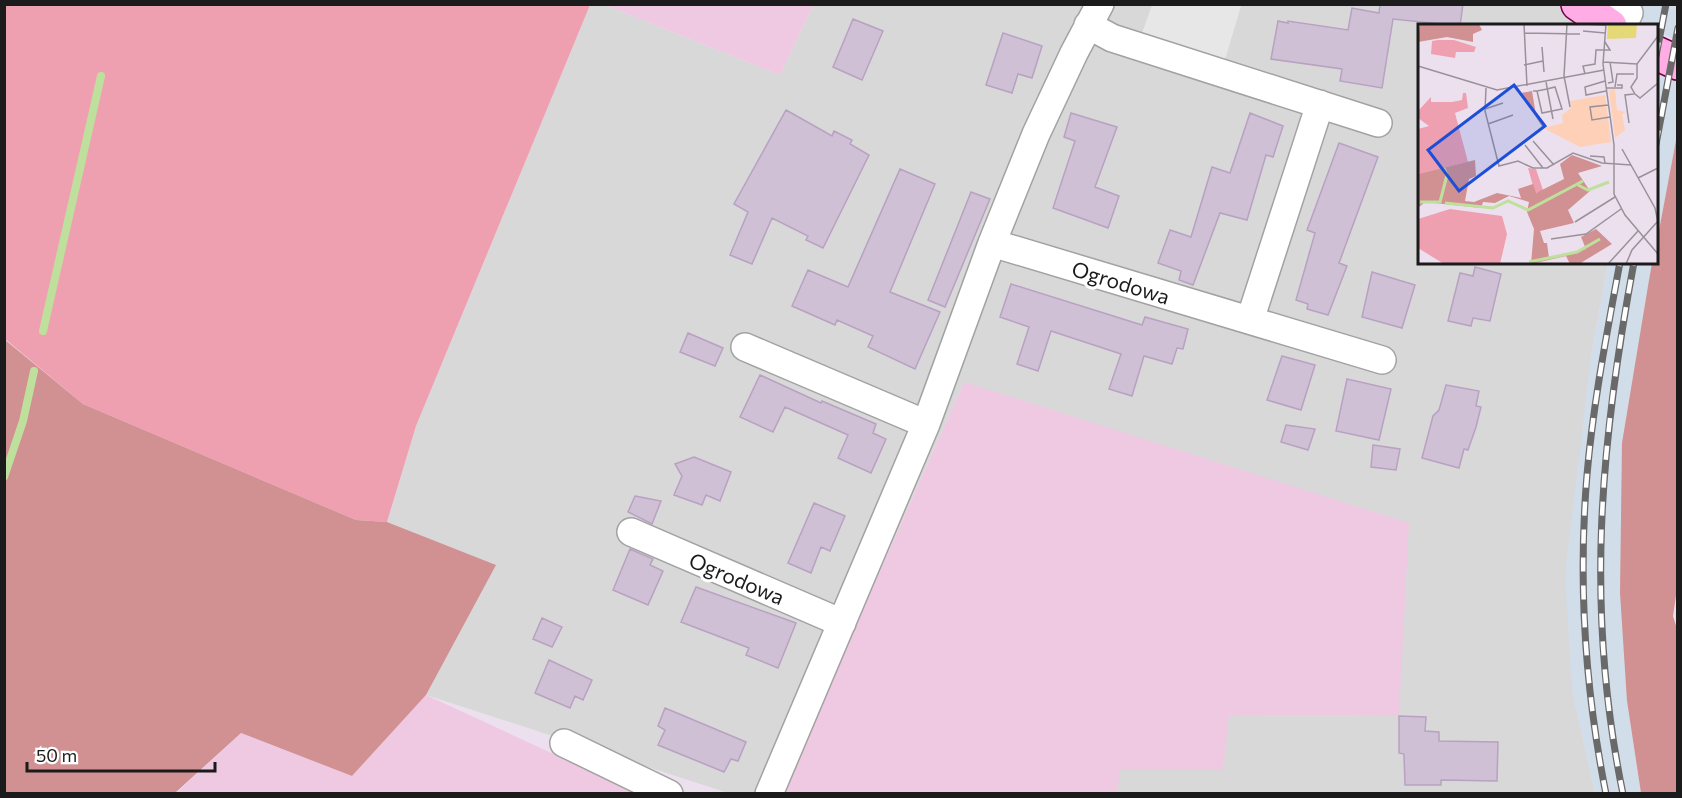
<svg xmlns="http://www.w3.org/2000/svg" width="1682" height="798" font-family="Commissioner,sans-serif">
<rect width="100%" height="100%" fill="#ede0ee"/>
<path fill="#d8d8d9" d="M590,5H605L780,75L813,5H1645L1641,25L1420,26V262L1608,263L1591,356L1572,690L1595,793H1117L1119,770L1223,769L1228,715L1399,716L964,382L781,793H728L426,695L495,565L387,522L416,426Z"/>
<path fill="#d1dde8" d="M1645,5H1677V41L1657,31L1656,26L1642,24Z
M1657,71L1678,81L1677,135L1657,241Z
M1608,263H1652L1649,280L1627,701L1641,793L1595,794L1572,690L1565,574L1591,356Z"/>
<path fill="#efc9e2" d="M605,5H813L780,75Z
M964,382L1409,523L1399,716L1229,715L1223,770H1120L1117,793L781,794Z
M426,695L638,793L175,794L241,733L352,776Z"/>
<path fill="#eea0b1" d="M4,5H590L416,426L387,522L356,520L83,404L5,339Z"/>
<path fill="#d19192" d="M1677,135L1678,582L1673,616L1678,632L1677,793H1641L1627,701L1620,593L1622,443L1649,280L1652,263L1656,262L1657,241Z
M4,339L83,404L356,520L387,522L496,565L426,695L352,776L241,733L175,793H5Z"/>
<path fill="#e7e7e7" d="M1235,4L1241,6L1224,63L1141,36L1152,5Z"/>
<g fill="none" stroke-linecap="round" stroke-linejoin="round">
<path stroke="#bee09c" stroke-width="8" d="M43,331L101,76
M4,477L23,421L34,371"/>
</g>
<path fill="#cfc0d5" stroke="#b8a1c1" stroke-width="1.5" d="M1380,4H1463L1460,26L1393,19L1382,88L1340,81L1342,69L1271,59L1278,21L1288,23V21L1348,30L1352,8L1379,13Z
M853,19L883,31L862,80L833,67Z
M1003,33L1042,46L1032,78L1018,74L1012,93L986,85Z
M786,110L832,136L834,131L852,140L850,144L869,155L823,248L806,240L808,236L772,218L752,264L730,255L748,212L734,204Z
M1071,113L1117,127L1095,187L1119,196L1108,228L1053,208L1075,141L1064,137Z
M1250,113L1283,126L1273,157L1266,155L1247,220L1220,213L1193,285L1179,280L1181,271L1158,263L1170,230L1191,237L1212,167L1230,173Z
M1339,143L1378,157L1339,263L1347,266L1328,315L1307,309L1308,304L1296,300L1315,233L1307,230Z
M900,169L935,184L890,292L940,312L915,369L868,347L873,336L837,320L835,325L792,306L808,270L848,287Z
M971,192L990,199L945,307L928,300Z
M1475,267L1501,274L1490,321L1473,318L1471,326L1448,321L1460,273L1473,276Z
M1372,272L1415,285L1402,328L1362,317Z
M1011,284L1142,325L1145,317L1188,329L1183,349L1177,348L1172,364L1144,356L1132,396L1109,389L1121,354L1051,331L1038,371L1017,364L1029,327L1000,317Z
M688,333L723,348L715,366L680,352Z
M1282,356L1315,365L1301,410L1267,400Z
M760,375L821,403L822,401L876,424L873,433L886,439L871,473L838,458L848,435L785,407L773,432L740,417Z
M1347,379L1391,389L1379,440L1336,431Z
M1446,385L1479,391L1476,406L1481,407L1476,427L1468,450L1464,449L1459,468L1422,458L1433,416L1439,410Z
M1286,425L1315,429L1308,450L1281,442Z
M1373,445L1400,449L1396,470L1371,467Z
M694,457L731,472L720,501L706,495L702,505L674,495L682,476L675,464Z
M635,496L661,501L652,524L628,512Z
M814,503L845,516L830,551L821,547L811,573L788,563Z
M630,549L653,559L650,565L663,571L648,605L613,590Z
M696,587L796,623L778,668L746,655L749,648L681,622Z
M542,618L562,627L552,647L533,639Z
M549,660L592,680L583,700L575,696L570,708L535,693Z
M665,708L746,742L738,761L731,759L724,772L658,745L665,730L658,726Z
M1399,716L1426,717L1425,731L1439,732V741L1498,742L1497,781L1441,780V785H1405L1404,754L1399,753Z"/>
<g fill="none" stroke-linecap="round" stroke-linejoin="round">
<g stroke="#a2a2a2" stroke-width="30">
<path id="street" d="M1617,4L1629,13L1622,26
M1088,25L1112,38L1378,123
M992,243L1382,360
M1250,320L1320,104
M745,347L926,424
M631,532L842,623
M564,743L669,794
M769,794L926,424L992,243L1036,134L1074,53L1100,4"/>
</g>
<g stroke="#750048" stroke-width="36">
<path id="secondary" d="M1578,4L1610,26
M1656,53L1678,63"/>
</g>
<use href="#street" stroke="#fff" stroke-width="27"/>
<use href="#secondary" stroke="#ffade4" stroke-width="33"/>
<g stroke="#696969" stroke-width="7">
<path id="rail" d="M1656,56L1666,4
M1656,144L1678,28
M1606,794C1585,689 1578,581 1587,475C1593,404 1607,333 1620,262
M1623,794C1585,610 1600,445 1634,262"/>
</g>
<use href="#rail" stroke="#fff" stroke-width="4.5" stroke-dasharray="14" stroke-linecap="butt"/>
</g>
<g text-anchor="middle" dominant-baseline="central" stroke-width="6" stroke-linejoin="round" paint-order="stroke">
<g font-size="21" fill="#1b1b1b" stroke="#fff">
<text transform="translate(1121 282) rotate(17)">Ogrodowa</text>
<text transform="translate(737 578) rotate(23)">Ogrodowa</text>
</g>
</g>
<g transform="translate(1418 24)">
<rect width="240" height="240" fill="#ede0ee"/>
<path d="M20,16H36L58,23L56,28H38L37,34L13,30L14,17ZM45,69H48L50,84L37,89L50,138L0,150V105L11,102L0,94V87L13,73V78H34L44,76ZM110,144L118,145L125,166L122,168L117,169ZM32,185L84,192L89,210L82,240H26L0,224V195Z" fill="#eea0b1"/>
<path d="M2,0H61L64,6L55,10V18L29,13L0,18ZM100,66L103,69L114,67L118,91L127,100L125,104ZM154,131L184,142L160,149L172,167L150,186L156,199L122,207L126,219H129L131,234L168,225L163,213L178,205L194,220L161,240H152L148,232L113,240L116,205L109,188L111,178L91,172L77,179L65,178L63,184L7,178L0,184V150L57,136L58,152L51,155L47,177L56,178L79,169L103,174L100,165L115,160L118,169L146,155L142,140Z" fill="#d19192"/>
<path d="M197,65L199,86L208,88L204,90L207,106L197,114L191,66ZM187,71L193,118L162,123L125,104L145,99L144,91L153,84L152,77Z" fill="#fed0b7"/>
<path d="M190,0H219L218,14L189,15Z" fill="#e5d876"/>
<path fill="none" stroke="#bee09c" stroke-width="3" d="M160,161L170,166L191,158M2,178H22L29,151L26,144M27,179L75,184L90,177L110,186L165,157M111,238L159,228L182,215"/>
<path fill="none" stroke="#99919a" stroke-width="1.5" d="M106,0L109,62M149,0L146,52L152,83M166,0L187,1M188,0L185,40L196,121V170L207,191L240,230M165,7L187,9M106,9L162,10M124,23L126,48M185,38L219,40L240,12M219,40V54L213,63L217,70L222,74L240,59M106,41L125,37M0,42L79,66L186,46M167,50L165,42L177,40L178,26H192L187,18M187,57L167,63L168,71L188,67M128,58L135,95M190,59L195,58L192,38M197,63L199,50H216M68,64L67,87L81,142L100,137L115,144H129L155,129L184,139L213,141M188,64H204V61H199M115,67H119L129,65L137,63L144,85L124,89L119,67M190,81L172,83L174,96L192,93M67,85L85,79M211,99L207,71L216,70M70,100L95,91M115,117L136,141M107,121L125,144M204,125L237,184L240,198M172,132L186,133L187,139M220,154L240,144M157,198L197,173M133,215L168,210L203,185M190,240L220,207M208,240L214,226L240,197"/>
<path fill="#1d4ed8" fill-opacity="0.15" stroke="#1d4ed8" stroke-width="3" d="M96,61L127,102L41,167L10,126Z"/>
<rect width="240" height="240" fill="none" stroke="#1b1b1b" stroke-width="3"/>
</g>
<rect width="1682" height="798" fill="none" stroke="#1b1b1b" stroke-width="12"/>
<path d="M27 762v9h188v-9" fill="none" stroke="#1b1b1b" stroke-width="3"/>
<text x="36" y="762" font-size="18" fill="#1b1b1b" stroke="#ffffff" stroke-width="4.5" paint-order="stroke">50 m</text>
</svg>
